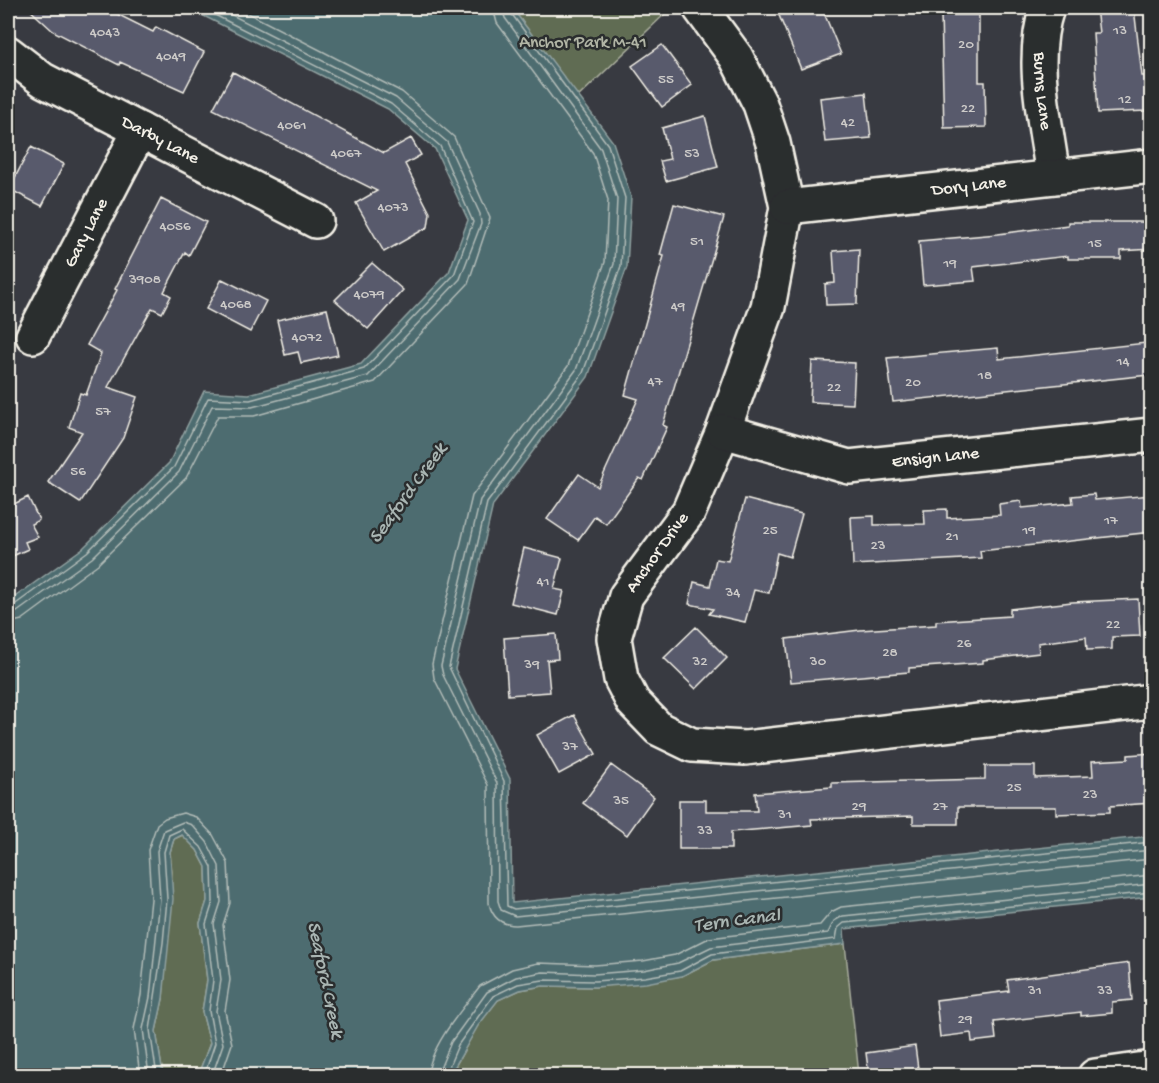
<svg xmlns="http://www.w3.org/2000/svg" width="1159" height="1083" font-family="'Gochi Hand',sans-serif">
<rect width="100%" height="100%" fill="#383a41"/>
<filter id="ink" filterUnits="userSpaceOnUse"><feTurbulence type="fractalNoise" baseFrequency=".0167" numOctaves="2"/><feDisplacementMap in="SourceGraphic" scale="12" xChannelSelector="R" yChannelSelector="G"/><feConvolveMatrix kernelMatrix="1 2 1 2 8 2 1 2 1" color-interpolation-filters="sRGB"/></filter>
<g filter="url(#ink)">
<path fill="#606c53" stroke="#aaae9e" stroke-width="1.5" d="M512,8H671L578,97Z
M183,835L197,850L206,867L207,901L200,923L207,980L202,1012L210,1043L198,1075H163L156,1031L163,999L172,872L170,852L174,839Z
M845,944L859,1075L450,1076L478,1025L498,1000L520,990L543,986L595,987L682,976L713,960Z"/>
<path fill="#4e6c70" stroke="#90a1a0" stroke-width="1.5" d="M188,8H512L613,142L631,197L627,267L588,377L493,505L455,669L510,779L512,903L1151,836V897L844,929L845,944L713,960L682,976L646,983L595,987L543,986L520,990L498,1000L478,1026L450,1075H198L210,1043L202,1012L207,980L200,923L207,901L206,867L197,850L182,835L174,839L170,852L173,899L163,999L156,1031L163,1075H8V602L83,548L169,463L204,391L249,394L361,364L449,272L468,220L435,149L388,109Z"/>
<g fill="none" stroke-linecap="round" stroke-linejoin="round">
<path stroke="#b2bcb8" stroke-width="1.5" d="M493,8L497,23L593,153L608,200L605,262L568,366L472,496L432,664L434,678L488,785L489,903C492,917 501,925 516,925L1152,859
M502,8L505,18L601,149L617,199L614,264L576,370L480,500L441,666L443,675L497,783L498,901L501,910L515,916L1152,850
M509,8L511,13L608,145L625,198L621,266L583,373L487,503L449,667L504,781L507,906L514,909L1152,842
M8,607L13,606L87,552L174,467L208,398L250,400L364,369L454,275L473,222L440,146L391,104L201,8
M8,614L17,612L92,558L179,472L212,406L252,407L368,376L460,279L481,224L480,214L447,142L396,98L218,8
M8,623L22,620L98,564L186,478L218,416H254L375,382L468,284L490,218L454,137L402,92L238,8
M140,1076L134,1029L141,995L151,899L148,850L157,824L165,818L183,813L196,817L213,835L228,863L230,903L223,925L230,980L225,1011L232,1044L221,1076
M149,1076L143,1029L150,997L160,899L157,851L164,830L183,822L192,825L207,842L219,866L221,902L214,924L221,980L216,1011L223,1044L212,1076
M157,1076L150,1030L163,943L167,899L164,852L169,835L182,829L201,847L212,867L213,902L206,924L213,980L209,1011L215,1043L204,1076
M428,1076C429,1047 463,1008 480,986L512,969L538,963L595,965L643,961L675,955L709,938L820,925L831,912L841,907L1152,875
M437,1076L451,1042L487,992L516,977L543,972L594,974L644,970L678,963L711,947L828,933L834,921L843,916L1152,884
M445,1076L458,1045L493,996L518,984L543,980L595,981L645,977L680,971L712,954L836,939L838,928L844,923L1152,892"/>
</g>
<path fill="#595a6c" stroke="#f4f1e8" stroke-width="1.5" d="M28,8H105L153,32L156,27L204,52L184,91L120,62L119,65L53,31Z
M776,8H822L841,54L801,69Z
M1096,8H1134L1142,76H1145L1146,111L1098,113L1093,33H1099Z
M941,15H979V82H985L986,127L944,128Z
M662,45L692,85L662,107L632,66Z
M233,72L384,153L411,138L421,155L405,164L430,213L428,227L384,252L356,203L377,191L213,109Z
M866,93L871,138L825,142L820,98Z
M705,116L718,167L666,181L660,161L670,159L662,128Z
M31,147L64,164L42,206L9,189Z
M161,199L206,222L189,255L185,252L164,292L171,296L162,313L152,308L108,387L137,397L123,438L80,503L48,482L82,432L69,427L80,393L86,395L101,353L87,345L117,290L115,289Z
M674,204L724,217L663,425L667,427L643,480L639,478L606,524L595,516L578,540L547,519L579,474L598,487L638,399L625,395L664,256L660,255Z
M1068,222H1152V249L1121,251V259H1068V256L973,267L975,281L923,285L919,241L998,234L1068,225Z
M859,249L857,304L826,305L825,284L835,283L833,251Z
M372,263L403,290L368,329L335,300Z
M222,279L266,301L250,332L206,309Z
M327,309L338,355L301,363L298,352L285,355L277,320Z
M1146,343L1149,375L893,402L887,358L998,348L999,359Z
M812,361L855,363L853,404L810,402Z
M1094,494L1095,500L1152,495V532L980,551L981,558L853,565L851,517L874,516V525L925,524L924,510L947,509V518L1000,515L999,504L1021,501L1022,508L1073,503L1072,496Z
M28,497L39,520L31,524L38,537L25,542L28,549L8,558V505V507Z
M745,499L802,514L790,557L777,553L769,593L754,590L745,622L709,614L713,609L689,604L694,582L710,586L716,559L728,561Z
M524,548L562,558L554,589L564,591L558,615L511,603Z
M1138,599L1140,636L1112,637V649L1087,650L1086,637L1038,643L1039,653L983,660V663L909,668V672L791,682L786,639L860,630L936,625V621L1010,616V609L1072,602Z
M696,627L727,658L696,689L664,658Z
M556,634L558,659L547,660L550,692L508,695L504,638Z
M574,715L596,754L559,774L537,735Z
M1152,753V803L1110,806V812L1056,814V807H958V824H913V816L811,819L812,825L731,832V849H679V800H706V811H757L755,793L832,787V783L985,779V766H1035V778L1093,776L1092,761L1128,759V755Z
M611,765L654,797L627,835L583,803Z
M1129,963L1132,1000L1112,1002V1013L1081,1016V1012L994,1022L996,1039L972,1042L971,1033L940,1037L936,1000L1009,991L1007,980Z
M915,1046L919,1076H869L866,1053Z"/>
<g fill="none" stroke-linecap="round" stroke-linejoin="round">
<g stroke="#f4f1e8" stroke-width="38">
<g id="minor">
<path d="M700,8L736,57L760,104L773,143L787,207L768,307L723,431L689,511L626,596L614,638L621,679L633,702L659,729L692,745L745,748L1152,701"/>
<path id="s1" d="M1047,8C1029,61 1046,122 1053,177"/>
<path id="s2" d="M8,53L43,80L316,221"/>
<path id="s3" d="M787,207L1152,166"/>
<path id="s4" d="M33,336L140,130"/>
<path id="s5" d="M723,431L849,467L1152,435"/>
<path d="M1095,1076L1152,1068"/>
</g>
</g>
<use href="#minor" stroke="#2a2d2e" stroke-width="33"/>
</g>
</g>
<g text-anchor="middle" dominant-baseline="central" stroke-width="5" stroke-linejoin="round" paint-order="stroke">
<g font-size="15" fill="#cdcbc9">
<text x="1120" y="31">13</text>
<text x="105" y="33">4043</text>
<text x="966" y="45">20</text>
<text x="171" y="57">4049</text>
<text x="666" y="80">55</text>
<text x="1125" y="100">12</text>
<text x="968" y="109">22</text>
<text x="848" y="123">42</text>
<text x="292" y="126">4061</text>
<text x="346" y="154">4067</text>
<text x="692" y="154">53</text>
<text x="393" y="208">4073</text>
<text x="175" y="227">4056</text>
<text x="697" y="242">51</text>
<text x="1095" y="244">15</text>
<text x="950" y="264">19</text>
<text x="145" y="280">3908</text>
<text x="369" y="295">4079</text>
<text x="236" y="305">4068</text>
<text x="678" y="307">49</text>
<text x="307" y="338">4072</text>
<text x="1123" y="362">14</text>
<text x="985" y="376">18</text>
<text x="655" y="382">47</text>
<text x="913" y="383">20</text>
<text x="834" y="388">22</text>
<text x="103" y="412">57</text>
<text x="78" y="472">56</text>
<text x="1111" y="521">17</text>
<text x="770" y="531">25</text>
<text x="1029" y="531">19</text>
<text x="952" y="537">21</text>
<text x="878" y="546">23</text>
<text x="543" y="582">41</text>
<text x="733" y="593">34</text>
<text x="1113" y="625">22</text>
<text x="964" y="644">26</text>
<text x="890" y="653">28</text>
<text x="700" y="662">32</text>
<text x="818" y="662">30</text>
<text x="532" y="665">39</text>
<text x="570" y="747">37</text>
<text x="1014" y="788">25</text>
<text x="1090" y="795">23</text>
<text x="621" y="801">35</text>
<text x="859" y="807">29</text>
<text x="940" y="807">27</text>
<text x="785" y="815">31</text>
<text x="705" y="831">33</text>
<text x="1035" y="991">31</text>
<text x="1105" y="991">33</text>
<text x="965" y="1020">29</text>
</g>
<g font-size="18" fill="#b1b5a5" stroke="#2a2d2e">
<text x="583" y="43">Anchor Park M-41</text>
</g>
<g font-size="18" fill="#f4f1e8" stroke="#2a2d2e">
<text stroke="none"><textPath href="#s1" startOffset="84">Burns Lane</textPath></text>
<text stroke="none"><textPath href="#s2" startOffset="176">Darby Lane</textPath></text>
<text stroke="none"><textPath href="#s3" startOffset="183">Dory Lane</textPath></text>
<text stroke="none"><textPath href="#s4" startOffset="116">Gary Lane</textPath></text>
<text stroke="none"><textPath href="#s5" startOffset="218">Ensign Lane</textPath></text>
<text transform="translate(658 553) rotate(-54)">Anchor Drive</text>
</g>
<g font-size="20" font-style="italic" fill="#a9b5b2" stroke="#2a2d2e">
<text transform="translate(409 494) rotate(-54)">Seaford Creek</text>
<text transform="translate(737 922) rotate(-7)">Tern Canal</text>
<text transform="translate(324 980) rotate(78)">Seaford Creek</text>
</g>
</g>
<rect width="1159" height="1083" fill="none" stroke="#2a2d2e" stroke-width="30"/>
<rect x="15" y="15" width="1129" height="1053" fill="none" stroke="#f4f1e8" stroke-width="2" filter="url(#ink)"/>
</svg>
